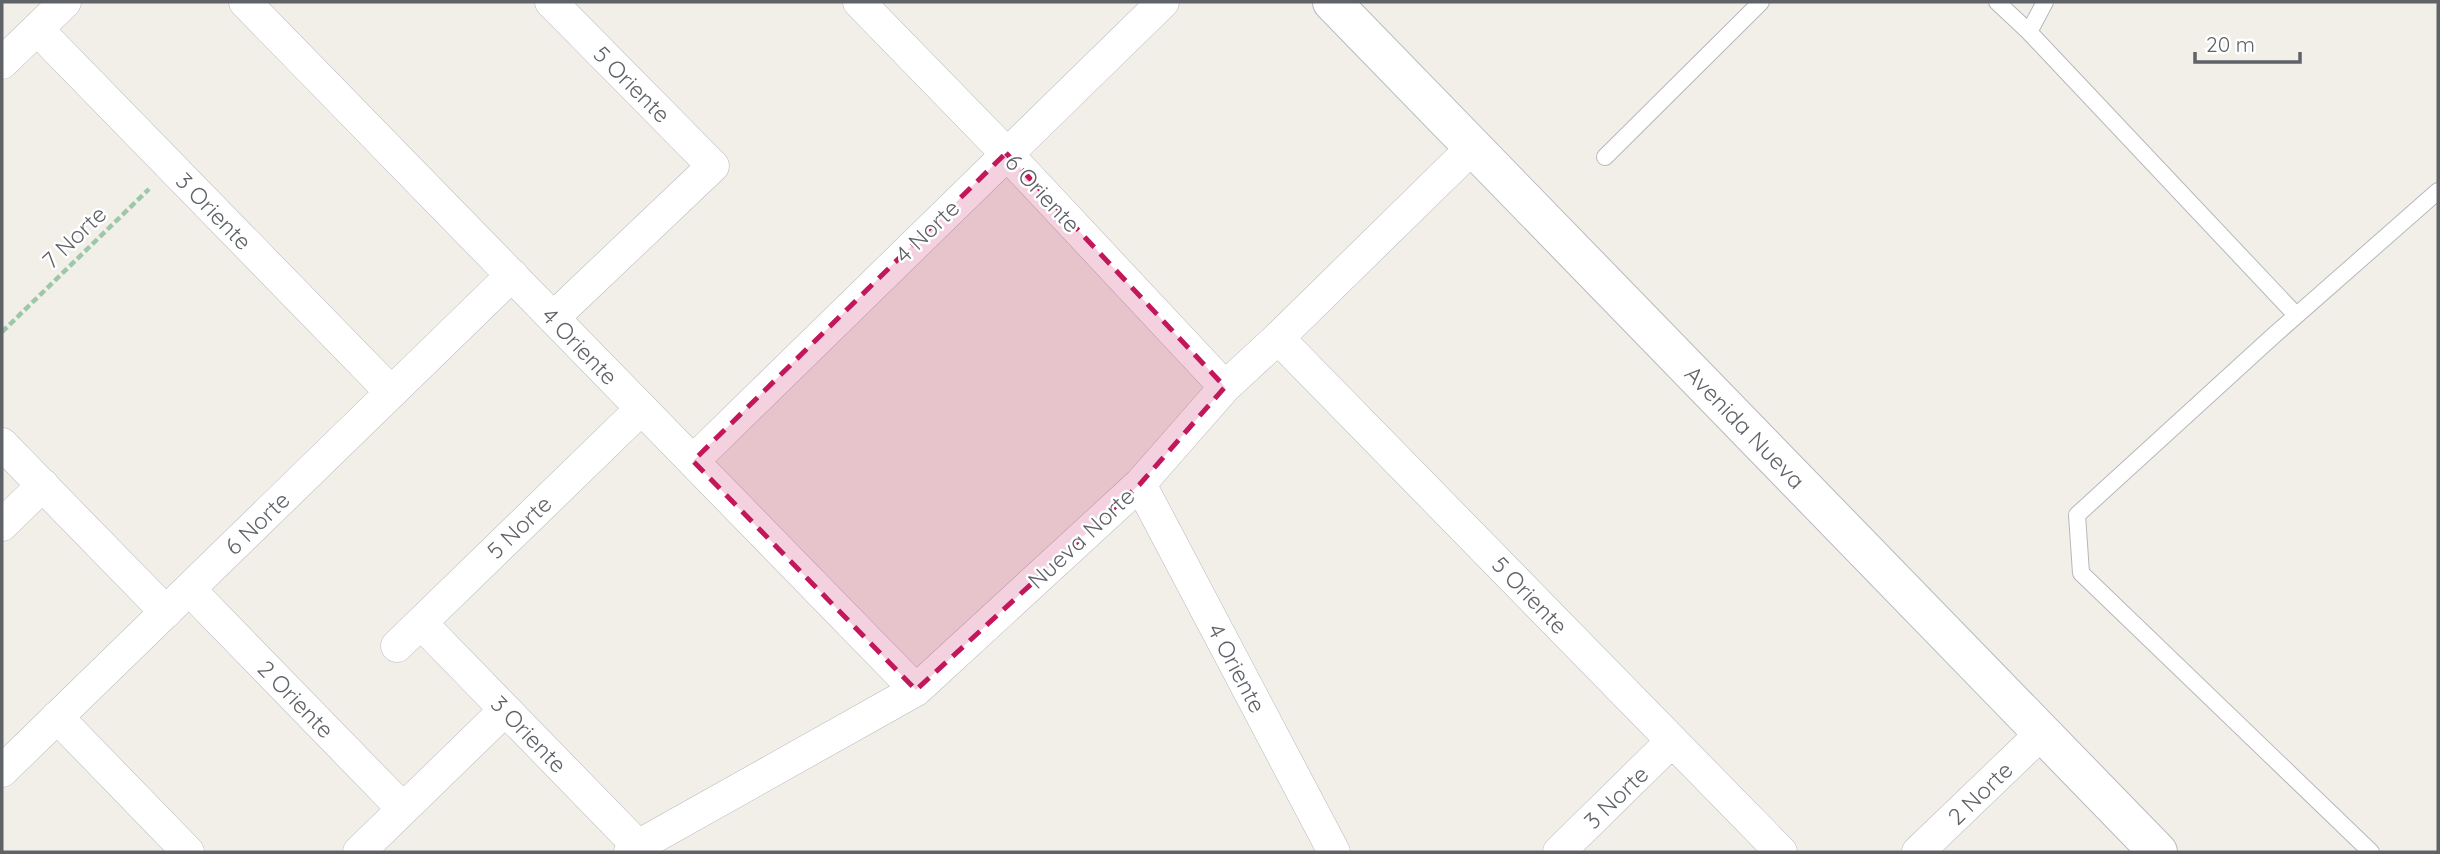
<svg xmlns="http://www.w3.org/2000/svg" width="2440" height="854" font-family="Quicksand,sans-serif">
<rect width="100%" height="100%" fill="#f1efe8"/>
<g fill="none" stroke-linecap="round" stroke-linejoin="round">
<g stroke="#b5b8bc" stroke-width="18">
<path id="lane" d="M1997,2L2029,32L2296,315
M2029,32L2045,2
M1605,157L1761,2
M2371,852L2081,573L2077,515L2272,337L2438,191"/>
</g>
<g stroke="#b5b8bc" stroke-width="33">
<path id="street" d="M245,2L916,690
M551,2L713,166L553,318
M859,2L1006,153L1225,387
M37,29L391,392
M2,63L65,2
M1278,338L1781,852
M2,444L166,612
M693,461L1163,2
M1140,484L1334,852
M2,525L43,485
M189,589L403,809
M421,623L638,846
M397,646L641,409
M57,717L188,852
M2,771L512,275
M359,852L505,710
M630,852L638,846L916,690L1140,484L1225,387L1278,338L1473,147
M1559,852L1672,741
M1918,852L2042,733"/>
</g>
<g stroke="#b6babf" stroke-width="40">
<path id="secondary" d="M1332,2L2158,852"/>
</g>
<path stroke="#9cc7a9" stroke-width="4.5" stroke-dasharray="7 3.5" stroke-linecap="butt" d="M2,332L149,189"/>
<use href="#lane" stroke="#fff" stroke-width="16"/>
<use href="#street" stroke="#fff" stroke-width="32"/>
<use href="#secondary" stroke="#fff" stroke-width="38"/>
</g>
<path fill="#c2185b" fill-opacity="0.2" stroke="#c2185b" stroke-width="5" stroke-dasharray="14 9" stroke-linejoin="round" d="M1006,153L1225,387L1140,484L916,690L693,461Z"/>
<g text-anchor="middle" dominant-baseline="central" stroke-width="5" stroke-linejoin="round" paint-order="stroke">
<g font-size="23" fill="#5f6368" stroke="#fff">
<text transform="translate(632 84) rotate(45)">5 Oriente</text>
<text transform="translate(1043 193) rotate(47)">6 Oriente</text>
<text transform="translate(214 211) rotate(46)">3 Oriente</text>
<text transform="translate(927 231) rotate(-44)">4 Norte</text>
<text transform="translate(74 237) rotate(-44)">7 Norte</text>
<text transform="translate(580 346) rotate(46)">4 Oriente</text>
<text transform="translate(1745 427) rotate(46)">Avenida Nueva</text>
<text transform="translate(257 523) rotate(-44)">6 Norte</text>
<text transform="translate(519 527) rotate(-44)">5 Norte</text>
<text transform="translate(1081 538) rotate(-43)">Nueva Norte</text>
<text transform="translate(1530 595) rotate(46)">5 Oriente</text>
<text transform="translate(1237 668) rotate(62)">4 Oriente</text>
<text transform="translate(296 699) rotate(46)">2 Oriente</text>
<text transform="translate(529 734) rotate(46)">3 Oriente</text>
<text transform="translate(1980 793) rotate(-44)">2 Norte</text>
<text transform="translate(1616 797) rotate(-44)">3 Norte</text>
</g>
</g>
<rect width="2440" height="854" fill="none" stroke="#5f6368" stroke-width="7"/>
<path d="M2195 52v10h105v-10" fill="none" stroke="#5f6368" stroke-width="3.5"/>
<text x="2206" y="52" font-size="21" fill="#5f6368" stroke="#ffffff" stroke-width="5" paint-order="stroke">20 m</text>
</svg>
